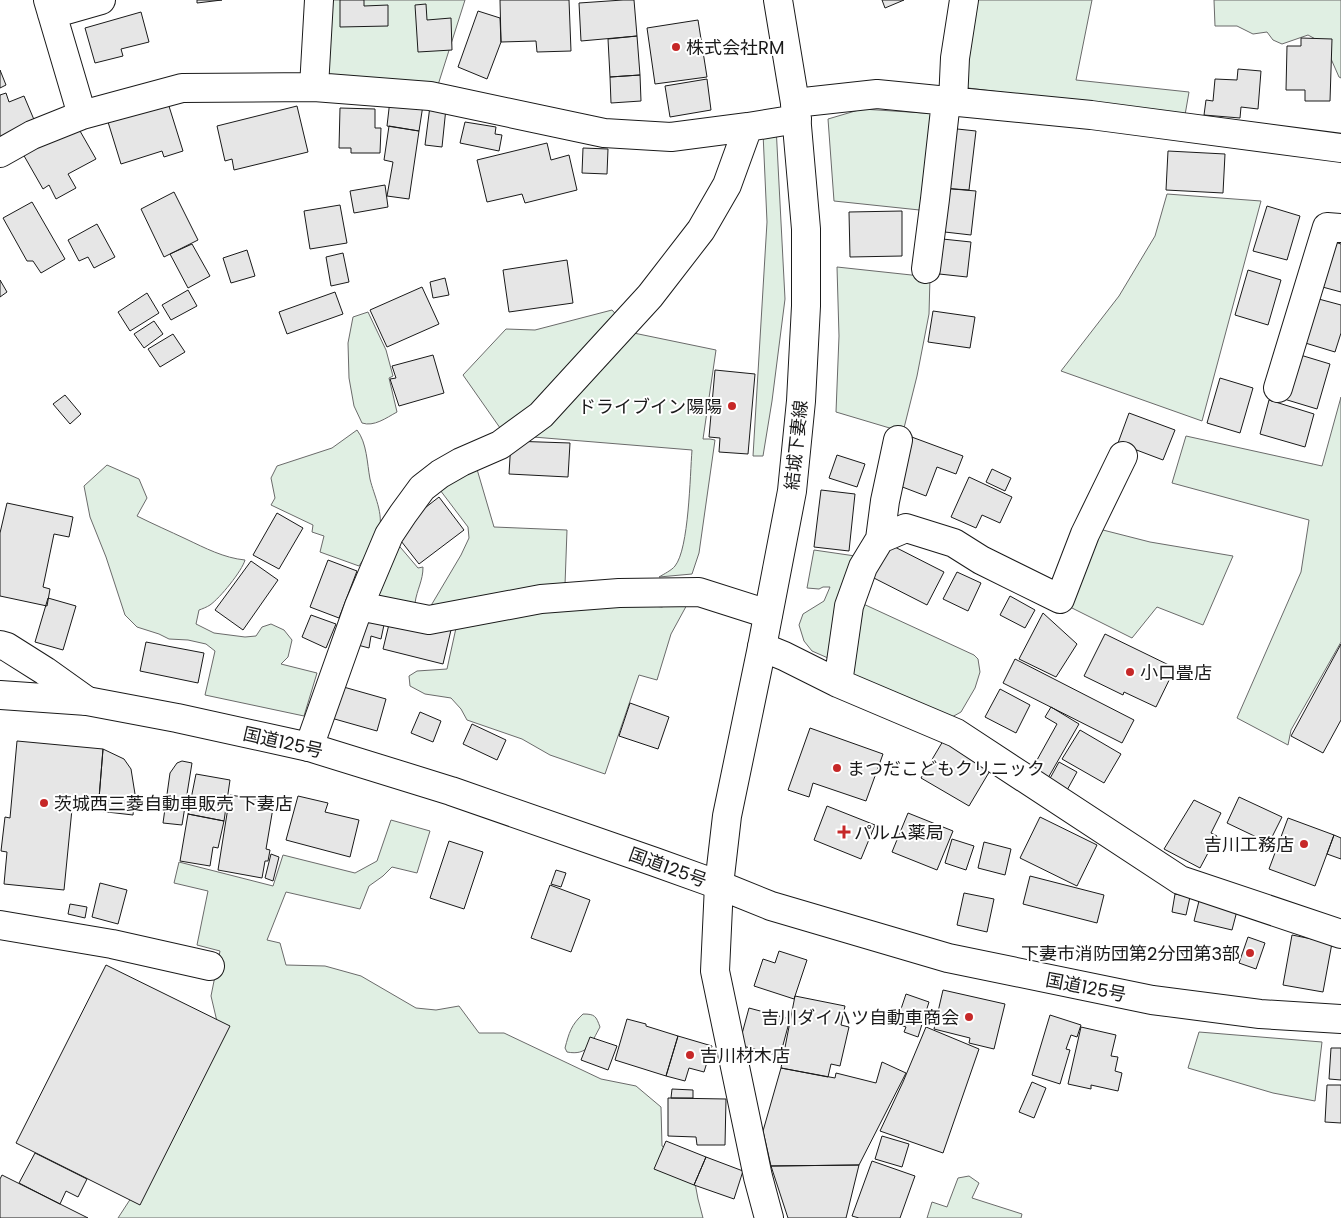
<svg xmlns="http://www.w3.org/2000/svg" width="1341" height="1218" font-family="Poppins,'Noto Sans JP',sans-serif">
<rect width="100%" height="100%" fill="#fff"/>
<path fill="#e0efe3" stroke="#6a6a6a" d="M326,0H465L438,85L320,79Z
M974,0H1092L1076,80L1189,92L1185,115L968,88L962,68Z
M1214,0H1341V78L1339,77L1328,52L1321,42L1308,35L1282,44L1273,40L1267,32L1253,34L1237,26H1215Z
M862,109L940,114L929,211L834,201L828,119Z
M776,126L785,299L772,401L763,456H753L767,222L763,133Z
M1167,194L1261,201L1202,421L1061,371L1119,296L1155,236Z
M837,267L930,277L929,314L917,376L903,432L836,412L839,336Z
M612,310L621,320L505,435L463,375L506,329L535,330Z
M368,312L386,350L393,376L389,378L397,412C386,418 374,427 362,423L354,406L349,378L348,343L353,317Z
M624,331L716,350L703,439H710L715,440L699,553L692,574L659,577C664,574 672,570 675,566C689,549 690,475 692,450L521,436Z
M1341,397V642L1291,730L1288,745L1237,718L1301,572L1309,520L1172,483L1186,436L1322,466Z
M357,430C367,443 367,463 370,479C374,496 384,513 379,532C375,544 366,555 359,566L320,552L324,536L312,532L313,525L271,505L275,498L271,478L277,466L332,448Z
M474,459L494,527L567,530L565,585L426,614L461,555L469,538L468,527L434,482Z
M107,465L139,479L147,498L137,516C153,524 169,531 186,539C205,548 224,558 245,560C242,571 220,598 210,605C207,607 202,609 199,610L196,624L214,633L245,637L256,636L262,627L271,624L284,630L292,640L288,657L281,664L317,673L304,716L205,695L215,651L206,644L188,640L169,639L159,634L137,627L125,615L106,557L90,517L84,486Z
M1099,529L1150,542L1233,556L1203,625L1157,607L1132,638L1068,606Z
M395,541L418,568L423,567C423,581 417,589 415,603L404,610L367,602Z
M814,550L862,557L833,654L828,658L812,651L804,641L799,625L803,614L824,601L830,587H823L819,589L807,588Z
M674,601H689L671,634L657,680L639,675L605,774L550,755L522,739L467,720L461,709L451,698L425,694L410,686L409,676L417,671L447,669L456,628L558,604L654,606L662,607Z
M859,602L974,655L978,659L980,672L975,688L961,712L952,717L860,688L848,665Z
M391,820L430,831L417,873L392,867L383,876L369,886L360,909L286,892L267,940L280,943L286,965L325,966L361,976L416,1008L436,1010L459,1006L479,1033H504L601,1079L636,1086L661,1107L662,1146L673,1153L695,1183L698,1199L703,1218H118L133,1195L219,1030L211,996L220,951L197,945L208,891L174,883L179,862L273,886L283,855L355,873L377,861Z
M583,1014C595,1014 596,1016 600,1027C591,1043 588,1056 567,1052L565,1048C569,1033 571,1025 583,1014Z
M1199,1032L1322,1042L1315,1101L1273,1093L1188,1068Z
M969,1176L979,1183L972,1198L1022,1214L1021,1218H927L932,1202L947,1207L958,1178Z"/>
<path fill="#e6e6e6" stroke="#1a1a1a" d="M197,0H222L197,3Z
M340,0H364V6L388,5V26L340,27Z
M500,0H569L571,51L537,52L536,41L501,42Z
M623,0H634L637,36L581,41L579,3Z
M882,0H904L885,8Z
M426,4L427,20L451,18L452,50L418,52L415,5Z
M478,11L500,18L501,42L487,79L458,67Z
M141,12L149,42L121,49L123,56L95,63L85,28Z
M698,20L707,77L655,84L647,28Z
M637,36L640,75L610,77L608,39Z
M1301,38L1332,39L1330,101H1305V90H1286L1287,46H1301Z
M1238,69L1261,71L1258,109L1241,107L1240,118L1204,115L1206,100L1213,101L1215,79L1237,80Z
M0,70L6,85L0,88Z
M640,75L641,101L611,103L610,77Z
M707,79L711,110L670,117L665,86Z
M6,93L9,102L24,96L35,122L0,137V95Z
M390,100L423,105L419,131L387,126Z
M168,103L183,151L164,157L162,151L121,164L108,122Z
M297,106L308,152L234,170L232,159L225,161L217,126Z
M430,106L446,108L442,147L425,145Z
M340,108L375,109V128H381L380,153H351V148H339Z
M465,122L496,127L495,134L502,135L499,151L460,143Z
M76,124L96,159L68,174L76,188L56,199L49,185L43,189L23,154Z
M389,126L419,131L409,199L387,196L393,162L384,160Z
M948,128L976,131L969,190L941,188Z
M547,143L551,160L569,155L577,190L525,203L522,194L487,202L477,160Z
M583,148L608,149L607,174L582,173Z
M1168,151L1225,154L1223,193L1166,190Z
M385,185L388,207L354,213L350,191Z
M941,188L976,191L971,235L936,231Z
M174,192L198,240L164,257L141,209Z
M32,202L65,259L41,273L33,261H27L3,218Z
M340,205L347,243L310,249L304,211Z
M1267,206L1300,216L1287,260L1253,251Z
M902,211V256L850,257L849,212Z
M97,224L115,257L94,268L88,257L79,261L68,240Z
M933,238L971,242L967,277L930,273Z
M1328,240L1341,244V292L1315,285Z
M192,244L210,276L188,288L170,254Z
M247,250L255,276L231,283L223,258Z
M343,253L349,282L331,286L326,257Z
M567,260L573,303L509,312L503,270Z
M1248,270L1281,280L1268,325L1235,315Z
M445,278L449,295L433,298L430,282Z
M0,280L7,292L0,297Z
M422,287L439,324L387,347L370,310Z
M188,290L197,306L171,320L162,305Z
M335,292L343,314L287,334L279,312Z
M147,293L159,313L130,331L118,312Z
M1315,298L1341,305V333L1335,352L1302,342Z
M933,311L975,317L970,348L928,342Z
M154,321L163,334L144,348L134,334Z
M173,334L185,352L160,367L148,349Z
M1297,354L1330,364L1317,409L1284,399Z
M433,355L444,393L399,406L390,379L396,378L392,366Z
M715,370L755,374L748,454L719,452L720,438L709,437Z
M1220,378L1253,388L1240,433L1207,423Z
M65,395L81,414L70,424L53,404Z
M1269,400L1314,414L1305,447L1260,434Z
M1129,413L1175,430L1163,460L1118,443Z
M909,436L963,456L956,474L937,467L926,496L892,483Z
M511,441L570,443L568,477L509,474Z
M837,455L865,464L857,487L829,478Z
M992,469L1011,478L1005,491L986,482Z
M969,477L1012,497L1000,523L982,515L976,528L951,517Z
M821,490L855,494L849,551L814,547Z
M439,497L464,530L419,564L394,532Z
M7,503L73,517L69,537L54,534L43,587L50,589L47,606L0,596V533Z
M277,513L303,528L279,569L253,555Z
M887,543L944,572L927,605L870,576Z
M328,560L357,571L339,618L310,607Z
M251,561L278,580L243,630L215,610Z
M957,572L981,583L968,611L943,599Z
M1010,596L1035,610L1025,628L1000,615Z
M48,598L76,606L63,650L35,642Z
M358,613L385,620L381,639L371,636L369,648L350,643Z
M1043,613L1077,644L1056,677L1019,659Z
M311,615L336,624L326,648L302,637Z
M391,616L451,630L443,664L383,649Z
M1105,634L1175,668L1156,707L1124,692L1123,695L1084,676Z
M146,642L204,653L198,683L140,671Z
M1341,644V720L1323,753L1291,736Z
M1015,659L1134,720L1122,743L1003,683Z
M333,684L386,699L377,731L324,716Z
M1000,689L1030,705L1016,733L985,717Z
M630,703L669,717L658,749L619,736Z
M1051,707L1079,724L1048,778L1032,769L1057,724L1045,717Z
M420,712L441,721L433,742L411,733Z
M472,724L506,740L497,760L463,744Z
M810,728L883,754L866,801L813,783L809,797L788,790Z
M1080,730L1121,754L1104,783L1062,759Z
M17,741L103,749L98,811L72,809L64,890L4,884L7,852L1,851L5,817L10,818Z
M943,741L991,769L969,806L921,778Z
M103,749L124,759L131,769L135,794L133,815L98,811Z
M182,761L192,763L182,825L163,823L170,773L177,763Z
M1059,762L1077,772L1066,792L1048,782Z
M196,774L230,780L224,821L188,814Z
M230,795L274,802L266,849L270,850L268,861H265L262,878L218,870Z
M298,796L328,803L325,812L359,820L350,857L286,840Z
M1239,797L1282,817L1269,843L1227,823Z
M1194,800L1221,813L1211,833L1217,836L1200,868L1164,849Z
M827,806L875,825L861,859L814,840Z
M908,813L953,831L937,870L892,852Z
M188,814L224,821L218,848L213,847L210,866L180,861Z
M1040,817L1097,845L1077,886L1020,858Z
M1288,818L1334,835L1315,886L1269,869Z
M1334,835L1341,838V859L1327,854Z
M952,839L974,846L966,870L945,863Z
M449,841L483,852L464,909L430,898Z
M984,842L1011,849L1005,875L978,868Z
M271,854L279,857L273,881L265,878Z
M556,870L566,873L561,887L551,884Z
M1030,876L1104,895L1097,923L1023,904Z
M100,883L127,890L118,924L92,917Z
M550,885L590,900L571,952L531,938Z
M964,893L994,899L987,932L957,925Z
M1175,894L1190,897L1186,915L1172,912Z
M1200,897L1238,907L1232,930L1194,921Z
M70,904L87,907L85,918L68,914Z
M1292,935L1332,943L1323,992L1283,985Z
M1248,937L1265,943L1256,969L1239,963Z
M779,951L807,960L794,999L754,986L763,959L775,963Z
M106,965L230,1026L140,1205L16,1143Z
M943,990L1005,1004L994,1049L969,1043L970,1038L934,1029Z
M906,994L929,1002L918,1037L904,1032L906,1027L896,1024Z
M795,996L845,1006L841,1025L849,1027L840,1066L831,1064L828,1077L781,1068Z
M749,1008L790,1019L780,1056L739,1045Z
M1050,1015L1081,1025L1077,1037L1071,1035L1066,1049L1070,1050L1060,1084L1032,1075Z
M627,1019L646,1024V1026L678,1036L666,1076L615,1060Z
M926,1027L979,1049L943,1153L880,1131L903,1082Z
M1081,1027L1116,1035L1111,1056L1118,1057L1115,1071L1122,1073L1118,1091L1091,1085V1089L1068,1084Z
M678,1036L712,1046L704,1072L689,1068L685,1081L666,1076Z
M590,1037L617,1046L608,1070L581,1060Z
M1331,1048H1341V1080L1329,1079Z
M882,1062L906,1073L859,1165L771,1166L763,1131L781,1068L835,1078L836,1073L876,1083Z
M1032,1082L1046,1088L1034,1118L1019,1112Z
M1327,1085H1341V1123L1325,1122Z
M672,1089L693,1090V1098H671Z
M668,1098L726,1099L725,1145H697L696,1137L668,1136Z
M882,1136L909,1144L902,1167L875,1159Z
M666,1141L706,1157L694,1185L654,1169Z
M35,1153L87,1179L78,1197L66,1191L60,1204L19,1183Z
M706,1157L743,1171L734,1199L694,1185Z
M872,1161L915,1176L900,1218H859L852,1216Z
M859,1165L846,1218H788L771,1166Z
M2,1175L88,1218H0V1179Z"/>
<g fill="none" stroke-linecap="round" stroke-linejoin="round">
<g stroke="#1a1a1a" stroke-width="30">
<path id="minor" d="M48,0L82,115
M52,14L101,0
M314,87L319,0
M953,102L955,58L964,0
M795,103L877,94L1091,115L1341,148
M0,153L32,135L82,115L182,88L314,87L430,96L604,133L671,137L748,127L797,119
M926,269L935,199L946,101
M1278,388L1327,227L1341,228
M880,539L885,501L898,440
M359,606L429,620L541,599L619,593L699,592L768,614
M0,645L7,647L45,671L87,701
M762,647L784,656L838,683L956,733L1180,880L1341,934
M838,683L849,606L863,567L880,539L906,528L954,543L981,560L1060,599L1085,534L1123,456
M309,747L359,606L389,535L403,514L422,488L440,474L461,462L500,445L541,415L650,296L701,230L727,185L748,127
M719,885L715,971L758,1177L769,1218
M0,925L112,944L210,966"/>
</g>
<g stroke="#1a1a1a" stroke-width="30">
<path id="major" d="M719,885L727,816L762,647L792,491L801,401L806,306V229L795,103L778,0"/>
</g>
<g stroke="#1a1a1a" stroke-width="30">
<path id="highway" d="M0,695L87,701L177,718L309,747L451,791L655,862L719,885L771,906L948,958L1152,1000L1260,1014L1341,1019"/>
</g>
<use href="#minor" stroke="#fff" stroke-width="28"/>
<use href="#major" stroke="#fff" stroke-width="28"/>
<use href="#highway" stroke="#fff" stroke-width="28"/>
</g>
<g fill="#c62828" stroke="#fff" stroke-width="2">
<circle cx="676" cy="47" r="5"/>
<circle cx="732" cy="406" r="5"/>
<circle cx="1130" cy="672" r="5"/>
<circle cx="837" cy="768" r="5"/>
<circle cx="44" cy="803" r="5"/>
<path d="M841.5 824.5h5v5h5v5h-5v5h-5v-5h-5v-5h5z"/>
<circle cx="1304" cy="844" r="5"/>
<circle cx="1250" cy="953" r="5"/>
<circle cx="969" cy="1017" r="5"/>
<circle cx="690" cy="1055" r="5"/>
</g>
<g text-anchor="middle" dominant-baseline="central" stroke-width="4" stroke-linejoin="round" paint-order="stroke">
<g font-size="18" fill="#1a1a1a" stroke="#fff" text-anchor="start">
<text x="686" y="47">株式会社RM</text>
<text x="722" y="406" text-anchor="end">ドライブイン陽陽</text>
<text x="1140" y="672">小口畳店</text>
<text x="847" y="768">まつだこどもクリニック</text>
<text x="54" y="803">茨城西三菱自動車販売 下妻店</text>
<text x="854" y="832">パルム薬局</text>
<text x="1294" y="844" text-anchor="end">吉川工務店</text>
<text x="1240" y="953" text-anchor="end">下妻市消防団第2分団第3部</text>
<text x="959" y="1017" text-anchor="end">吉川ダイハツ自動車商会</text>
<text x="700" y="1055">吉川材木店</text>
</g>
<g font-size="18" fill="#1a1a1a" stroke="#fff">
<text transform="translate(796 445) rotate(-84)">結城下妻線</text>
<text transform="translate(283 742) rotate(13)">国道125号</text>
<text transform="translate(668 867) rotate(20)">国道125号</text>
<text transform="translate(1086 987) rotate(11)">国道125号</text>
</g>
</g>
</svg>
